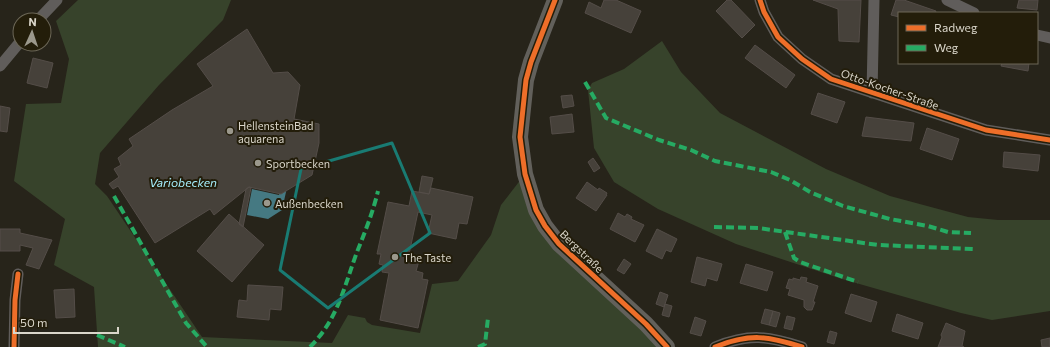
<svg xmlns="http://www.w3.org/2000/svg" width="1050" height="347" font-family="Commissioner,sans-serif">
<rect width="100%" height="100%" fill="#27241a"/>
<path fill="#37432b" d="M78,0H231L223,20L159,85L100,153L95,184L107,196L202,337L332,343L348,315L365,318L367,322L372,325L420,333L432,284L458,281L491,235L501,205L525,174L536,210L666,347H98L94,287L54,265L65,219L14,181L26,104L61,103L69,59L56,21Z
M662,41L681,72L720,113L826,169L890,196L968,217L998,220H1050V311L992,320L961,313L842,279L736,244L658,209L614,182L594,148L588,90L592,83L624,69Z"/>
<path fill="#457982" d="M282,182L288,183L282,210L268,219L247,215L252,189L279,195Z"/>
<path fill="#46413a" stroke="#544d48" d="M604,0H616L641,11L631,33L585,13L589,2L601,8Z
M727,0H731L755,25L742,38L716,11Z
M813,0H861L859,42L839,41L838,9Z
M896,0H904L936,11L935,13H899V17L891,15Z
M1019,0H1038L1037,10L1017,8Z
M247,29L273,73L288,72L300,85L294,119L319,124V143L312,175L281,194L249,187L214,215L210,209L155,243L118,186L113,189L109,184L119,177L114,169L121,165L118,158L133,146L129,139L172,110L213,86L197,64Z
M755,45L795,75L786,88L745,58Z
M33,58L53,63L47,88L27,83Z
M1002,63H1029L1028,71L1001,66Z
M818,93L845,102L837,123L811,114Z
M572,95L574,106L563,108L561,96Z
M0,106L10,108L7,132L0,131Z
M572,114L574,132L552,134L550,117Z
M866,117L914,123L911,141L862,136Z
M927,128L959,139L952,160L920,149Z
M1004,152L1040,155L1038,171L1003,167Z
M593,158L600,168L594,172L588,162Z
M422,176L433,178L429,194L419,192Z
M587,182L598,190L599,188L607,193L606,195H607L596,211L576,198Z
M249,187L251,188L243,227L239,224L246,189Z
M431,188L473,197L467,224L459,223L456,239L428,233L432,215L418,212L408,259L419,261L416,271L423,273L422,279L428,280L418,328L380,320L389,273L382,272L383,265L379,264L381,254H377L388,202L409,206L412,191L429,194Z
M618,213L625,217L627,214L632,217L631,219L644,225L635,242L610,229Z
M229,214L264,245L232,282L197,251Z
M0,229H20V233L52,240L39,269L26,265L33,248L20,245V251H0Z
M657,229L677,239L671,252L666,250L662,259L646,251Z
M697,257L722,264L717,281L707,278L705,286L691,282Z
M624,259L631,264L624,274L617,270Z
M746,264L773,272L767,291L740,283Z
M801,277L807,278L806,282L818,286L813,302H815L812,310H807L804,307V300L788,295L790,289L786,288L789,279L793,280V278L800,280Z
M248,285L283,287L281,310L270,309L269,320L237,317L239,300L247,301Z
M74,289L75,317L56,318L54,290Z
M660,292L668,295L664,307L656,304Z
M851,294L877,302L871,322L845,313Z
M665,304L672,306L669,317L662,315Z
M765,309L773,311L769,325L761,323Z
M773,311L780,313L776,327L769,325Z
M897,314L923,323L918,339L892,331Z
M787,316L795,318L792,330L784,328Z
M695,317L706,321L701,336L690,333Z
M946,323L965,331L962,346L964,347H938L942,337L941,335Z
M830,331L837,333L834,344L827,342Z
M1050,338V347H1042L1041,340Z"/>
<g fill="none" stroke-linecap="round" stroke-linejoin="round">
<path stroke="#605d5b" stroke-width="11" d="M760,0L764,12L778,37L802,59L831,79L986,130L1050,140
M947,0L974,13
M38,20L57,0
M1037,35L1050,38
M0,66L20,42
M872,93L874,0
M14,347L15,300L18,274
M715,347C750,333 768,336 802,347"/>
<path stroke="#62605b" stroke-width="16" d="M555,0L531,62L526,80L520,137L525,174L536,210L545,226L559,244L646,324L667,347"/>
<path stroke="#26ab63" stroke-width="4" stroke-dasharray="8 4" stroke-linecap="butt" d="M585,82L606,118L659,140L691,150L715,161L771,172L790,180L810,192L843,206L890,219L928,226L948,232L971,233
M114,196L186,323L207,347
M714,227L758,228L878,245L973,249
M785,232L794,258L800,262L858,282
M97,335L125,347
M310,347C338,319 344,287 357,252C365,232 373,212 378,191
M478,347L485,344L488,318"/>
<g stroke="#231d0a" stroke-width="8">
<path id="cycleway" d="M555,0L531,62L526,80L520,137L525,174L536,210L545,226L559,244L646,324L667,347
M760,0L764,12L778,37L802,59L831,79L986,130L1050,140
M14,347L15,300L18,274
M715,347C750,333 768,336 802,347"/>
</g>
<use href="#cycleway" stroke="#ee6e29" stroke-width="5"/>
</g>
<path fill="none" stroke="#197b73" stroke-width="3" stroke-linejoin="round" d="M392,143L430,233L328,308L280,270L301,169Z"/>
<g fill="#9b988c" stroke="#231d0a" stroke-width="1.5">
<circle cx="230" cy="131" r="4"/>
<circle cx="258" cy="163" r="4"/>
<circle cx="267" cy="203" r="4"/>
<circle cx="395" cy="257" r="4"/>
</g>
<g text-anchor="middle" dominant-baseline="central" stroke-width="4" stroke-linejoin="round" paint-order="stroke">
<g font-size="11" fill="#dad6ca" stroke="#231d0a">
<text transform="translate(890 89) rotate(19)">Otto-Kocher-Straße</text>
<text transform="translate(582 251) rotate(44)">Bergstraße</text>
</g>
<g font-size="11" fill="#dad6ca" stroke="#231d0a" text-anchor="start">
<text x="238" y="125">HellensteinBad<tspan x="238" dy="13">aquarena</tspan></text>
<text x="266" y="163">Sportbecken</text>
<text x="275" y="203">Außenbecken</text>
<text x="403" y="257">The Taste</text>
</g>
<g font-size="12" font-style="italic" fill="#a6effc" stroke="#231d0a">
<text x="183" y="182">Variobecken</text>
</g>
</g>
<rect x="898" y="12" width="140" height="52" fill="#231d0a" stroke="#6c6757"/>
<rect x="906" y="25" width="20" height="6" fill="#ee6e29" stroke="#6c6757"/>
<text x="934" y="32" font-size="12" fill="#dad6ca">Radweg</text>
<rect x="906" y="45" width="20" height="6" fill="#26ab63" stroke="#6c6757"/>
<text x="934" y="52" font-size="12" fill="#dad6ca">Weg</text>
<g transform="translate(32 32) rotate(3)"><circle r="19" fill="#231d0a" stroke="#6c6757"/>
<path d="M0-3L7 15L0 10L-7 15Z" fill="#9b988c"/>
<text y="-6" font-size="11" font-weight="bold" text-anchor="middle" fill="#dad6ca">N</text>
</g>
<path d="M14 327v6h104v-6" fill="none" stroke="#dad6ca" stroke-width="2"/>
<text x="20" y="327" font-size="12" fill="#dad6ca" stroke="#231d0a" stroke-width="3" paint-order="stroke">50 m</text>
</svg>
